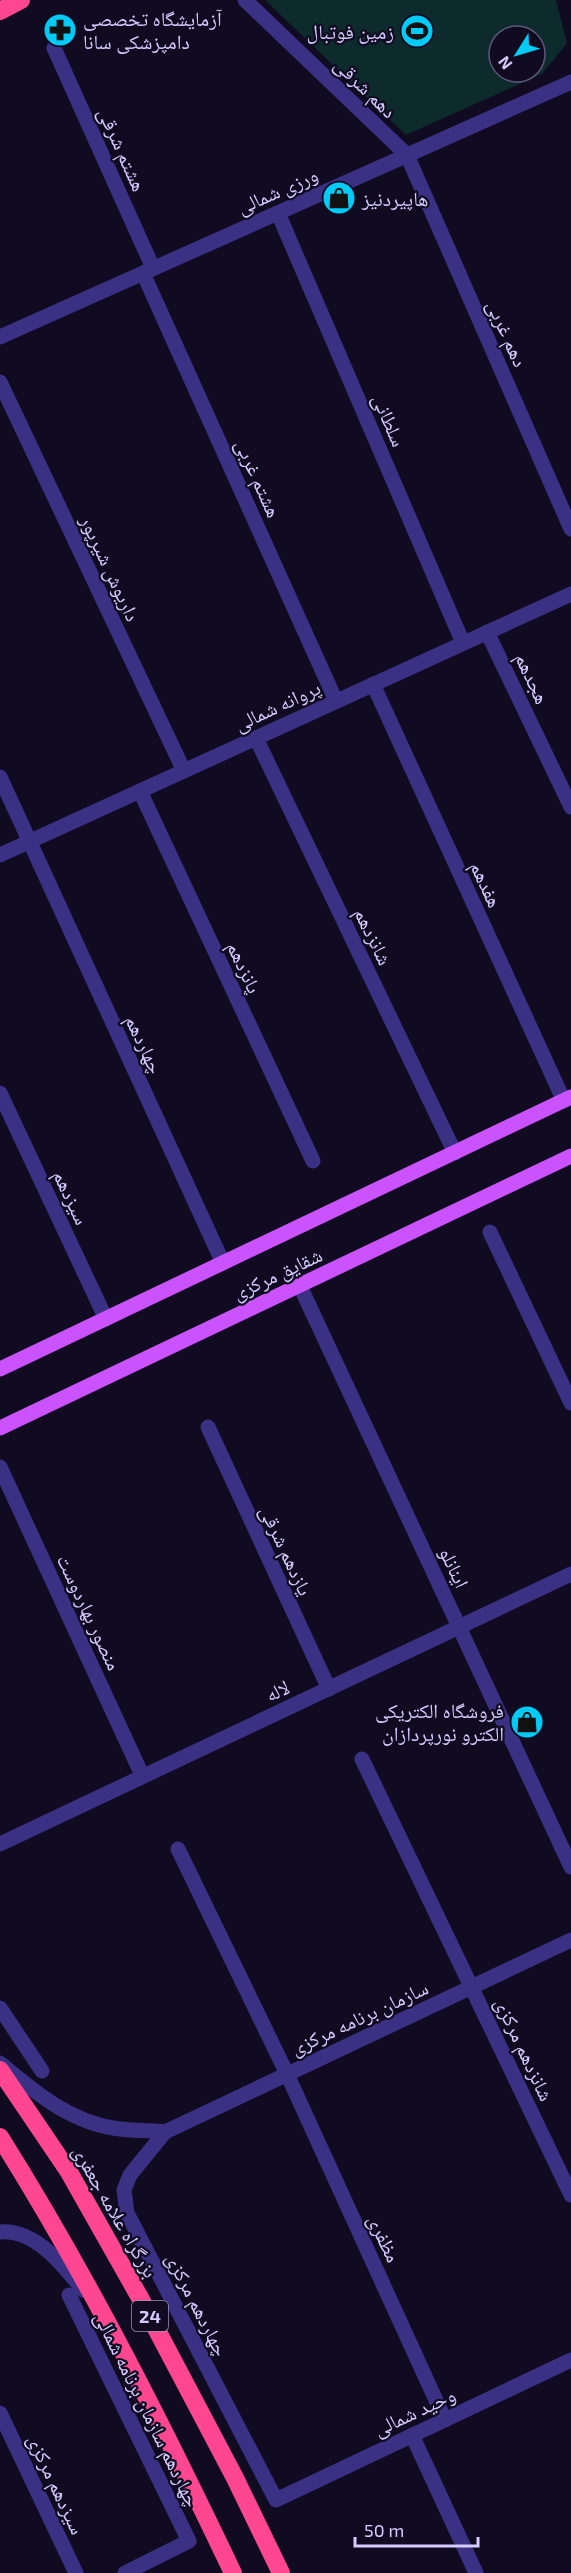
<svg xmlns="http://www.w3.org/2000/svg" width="571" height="2573" font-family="'Exo 2','Noto Naskh Arabic',sans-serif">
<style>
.green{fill:#0d2a2c;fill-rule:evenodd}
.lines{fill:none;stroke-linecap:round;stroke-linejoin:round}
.minor{stroke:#3a3185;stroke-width:15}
.major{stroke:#cb52ff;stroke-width:15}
.highway{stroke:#ff4690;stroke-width:18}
.labels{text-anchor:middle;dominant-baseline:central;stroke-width:4.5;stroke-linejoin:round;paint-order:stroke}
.shield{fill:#100b21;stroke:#9a91bc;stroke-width:1.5}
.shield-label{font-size:18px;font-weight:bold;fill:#d5cbff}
.poi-label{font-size:20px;fill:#d5cbff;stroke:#100b21;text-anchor:start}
.street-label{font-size:20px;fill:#d5cbff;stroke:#100b21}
</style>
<rect width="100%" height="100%" fill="#100b21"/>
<path class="green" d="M 265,0 L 556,0 L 567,43 L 542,74 L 406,135 ZM 499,36 L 535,36 L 535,72 L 499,72 Z"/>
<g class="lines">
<g class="minor">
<path d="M 245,0 L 407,155 L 571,529"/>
<path d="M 54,48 L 153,268"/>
<path d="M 278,213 L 463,643"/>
<path d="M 143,273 L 336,701"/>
<path d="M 0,337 L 571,82"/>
<path d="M 0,382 L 184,771"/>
<path d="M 487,632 L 571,807"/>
<path d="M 373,684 L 564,1101"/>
<path d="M 256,738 L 455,1153"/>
<path d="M 0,777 L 223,1263"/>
<path d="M 140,791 L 313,1161"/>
<path d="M 0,855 L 571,594"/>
<path d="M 0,1093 L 106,1319"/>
<path d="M 490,1232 L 571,1403"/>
<path d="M 300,1286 L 571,1867"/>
<path d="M 208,1427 L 329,1689"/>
<path d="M 0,1467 L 142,1775"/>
<path d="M 362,1759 L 571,2195"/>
<path d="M 0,1844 L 571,1574"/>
<path d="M 178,1849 L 287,2074 L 445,2420"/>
<path d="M 571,1940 L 165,2132 L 130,2175 L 124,2190 L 127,2213 L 276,2500 L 571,2360"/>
<path d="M 0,2008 L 42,2071"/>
<path d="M 0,2063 C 33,2091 69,2121 113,2128 C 130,2131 148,2130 165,2132"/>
<path d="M 0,2232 C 35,2229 63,2265 83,2290"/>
<path d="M 69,2295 L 189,2541 L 125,2573"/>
<path d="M 0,2413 L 76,2573"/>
<path d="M 412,2435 L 476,2573"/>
</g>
<g class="major">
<path d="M 0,1369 L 571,1097"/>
<path d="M 0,1428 L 571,1156"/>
</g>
<g class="highway">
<path d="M 0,11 L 21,0"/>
<path d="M 0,2070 L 69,2172 L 139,2296 L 235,2478 L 281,2573"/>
<path d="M 0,2137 C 88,2277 162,2424 233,2573"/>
</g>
</g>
<defs>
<symbol id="pharmacy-disc" viewBox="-11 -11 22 22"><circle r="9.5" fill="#00caf6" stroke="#100b21"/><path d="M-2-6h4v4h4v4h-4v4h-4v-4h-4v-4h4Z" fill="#111"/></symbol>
<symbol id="stadium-disc" viewBox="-11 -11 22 22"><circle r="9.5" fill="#00caf6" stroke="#100b21"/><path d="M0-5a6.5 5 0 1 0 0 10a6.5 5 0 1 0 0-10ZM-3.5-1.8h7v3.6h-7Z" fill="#111"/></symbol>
<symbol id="shop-disc" viewBox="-11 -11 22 22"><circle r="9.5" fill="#00caf6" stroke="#100b21"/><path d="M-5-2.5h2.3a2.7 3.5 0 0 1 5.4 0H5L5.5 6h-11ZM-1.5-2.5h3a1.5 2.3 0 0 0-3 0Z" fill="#111"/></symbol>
</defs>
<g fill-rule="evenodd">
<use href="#pharmacy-disc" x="41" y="11" width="38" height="38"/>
<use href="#stadium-disc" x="398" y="12" width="38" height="38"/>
<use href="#shop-disc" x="320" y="179" width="38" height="38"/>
<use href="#shop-disc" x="508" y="1703" width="38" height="38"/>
</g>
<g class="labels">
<rect class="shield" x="132" y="2301" width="36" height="30" rx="4.5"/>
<g class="shield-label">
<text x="150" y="2316">24</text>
</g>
<g class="poi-label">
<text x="83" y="18">آزمایشگاه تخصصی<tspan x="83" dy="23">دامپزشکی سانا</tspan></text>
<text x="394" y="31" text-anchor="end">زمین فوتبال</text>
<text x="362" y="198">هاپیردنیز</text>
<text x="504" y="1710" text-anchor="end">فروشگاه الکتریکی<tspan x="504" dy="23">الکترو نورپردازان</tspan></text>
</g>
<g class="street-label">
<text transform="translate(366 87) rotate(44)">دهم شرقی</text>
<text transform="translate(123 149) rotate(66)">هشتم شرقی</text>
<text transform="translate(277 190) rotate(-24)">ورزی شمالی</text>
<text transform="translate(508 333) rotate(66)">دهم غربی</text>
<text transform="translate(390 420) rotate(67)">سلطانی</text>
<text transform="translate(259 478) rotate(66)">هشتم غربی</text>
<text transform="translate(111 568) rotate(65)">داریوش شیرپور</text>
<text transform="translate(533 678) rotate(65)">هجدهم</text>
<text transform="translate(277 705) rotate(-25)">پروانه شمالی</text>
<text transform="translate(487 884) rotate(65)">هفدهم</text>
<text transform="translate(374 936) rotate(64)">شانزدهم</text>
<text transform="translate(245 967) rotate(65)">پانزدهم</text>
<text transform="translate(145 1044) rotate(65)">چهاردهم</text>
<text transform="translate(72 1197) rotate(65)">سیزدهم</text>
<text transform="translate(277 1273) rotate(-25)">شقایق مرکزی</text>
<text transform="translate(287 1550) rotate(65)">یازدهم شرقی</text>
<text transform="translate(455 1567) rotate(65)">اینانلو</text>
<text transform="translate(90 1612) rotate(65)">منصور بهاردوست</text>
<text transform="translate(277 1690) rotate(-25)">لاله</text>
<text transform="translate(359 2017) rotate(-25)">سازمان برنامه مرکزی</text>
<text transform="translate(525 2049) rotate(65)">شانزدهم مرکزی</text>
<text transform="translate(116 2211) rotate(60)">بزرگراه علامه جعفری</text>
<text transform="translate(385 2238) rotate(65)">مظفری</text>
<text transform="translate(198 2304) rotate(63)">چهاردهم مرکزی</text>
<text transform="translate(148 2409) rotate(64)">چهاردهم سازمان برنامه شمالی</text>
<text transform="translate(414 2411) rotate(-25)">وحید شمالی</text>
<text transform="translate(57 2484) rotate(65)">سیزدهم مرکزی</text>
</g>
</g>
<g transform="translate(517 54) rotate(233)"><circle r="28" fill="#100b21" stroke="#5f587a" stroke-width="1.5"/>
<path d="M0-4.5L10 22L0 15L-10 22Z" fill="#00caf6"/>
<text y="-9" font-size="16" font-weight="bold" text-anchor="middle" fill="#d5cbff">N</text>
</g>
<path d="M355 2537v9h123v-9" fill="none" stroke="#d5cbff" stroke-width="3"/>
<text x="364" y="2537" font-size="18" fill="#d5cbff" stroke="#100b21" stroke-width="4.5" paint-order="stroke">50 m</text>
</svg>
